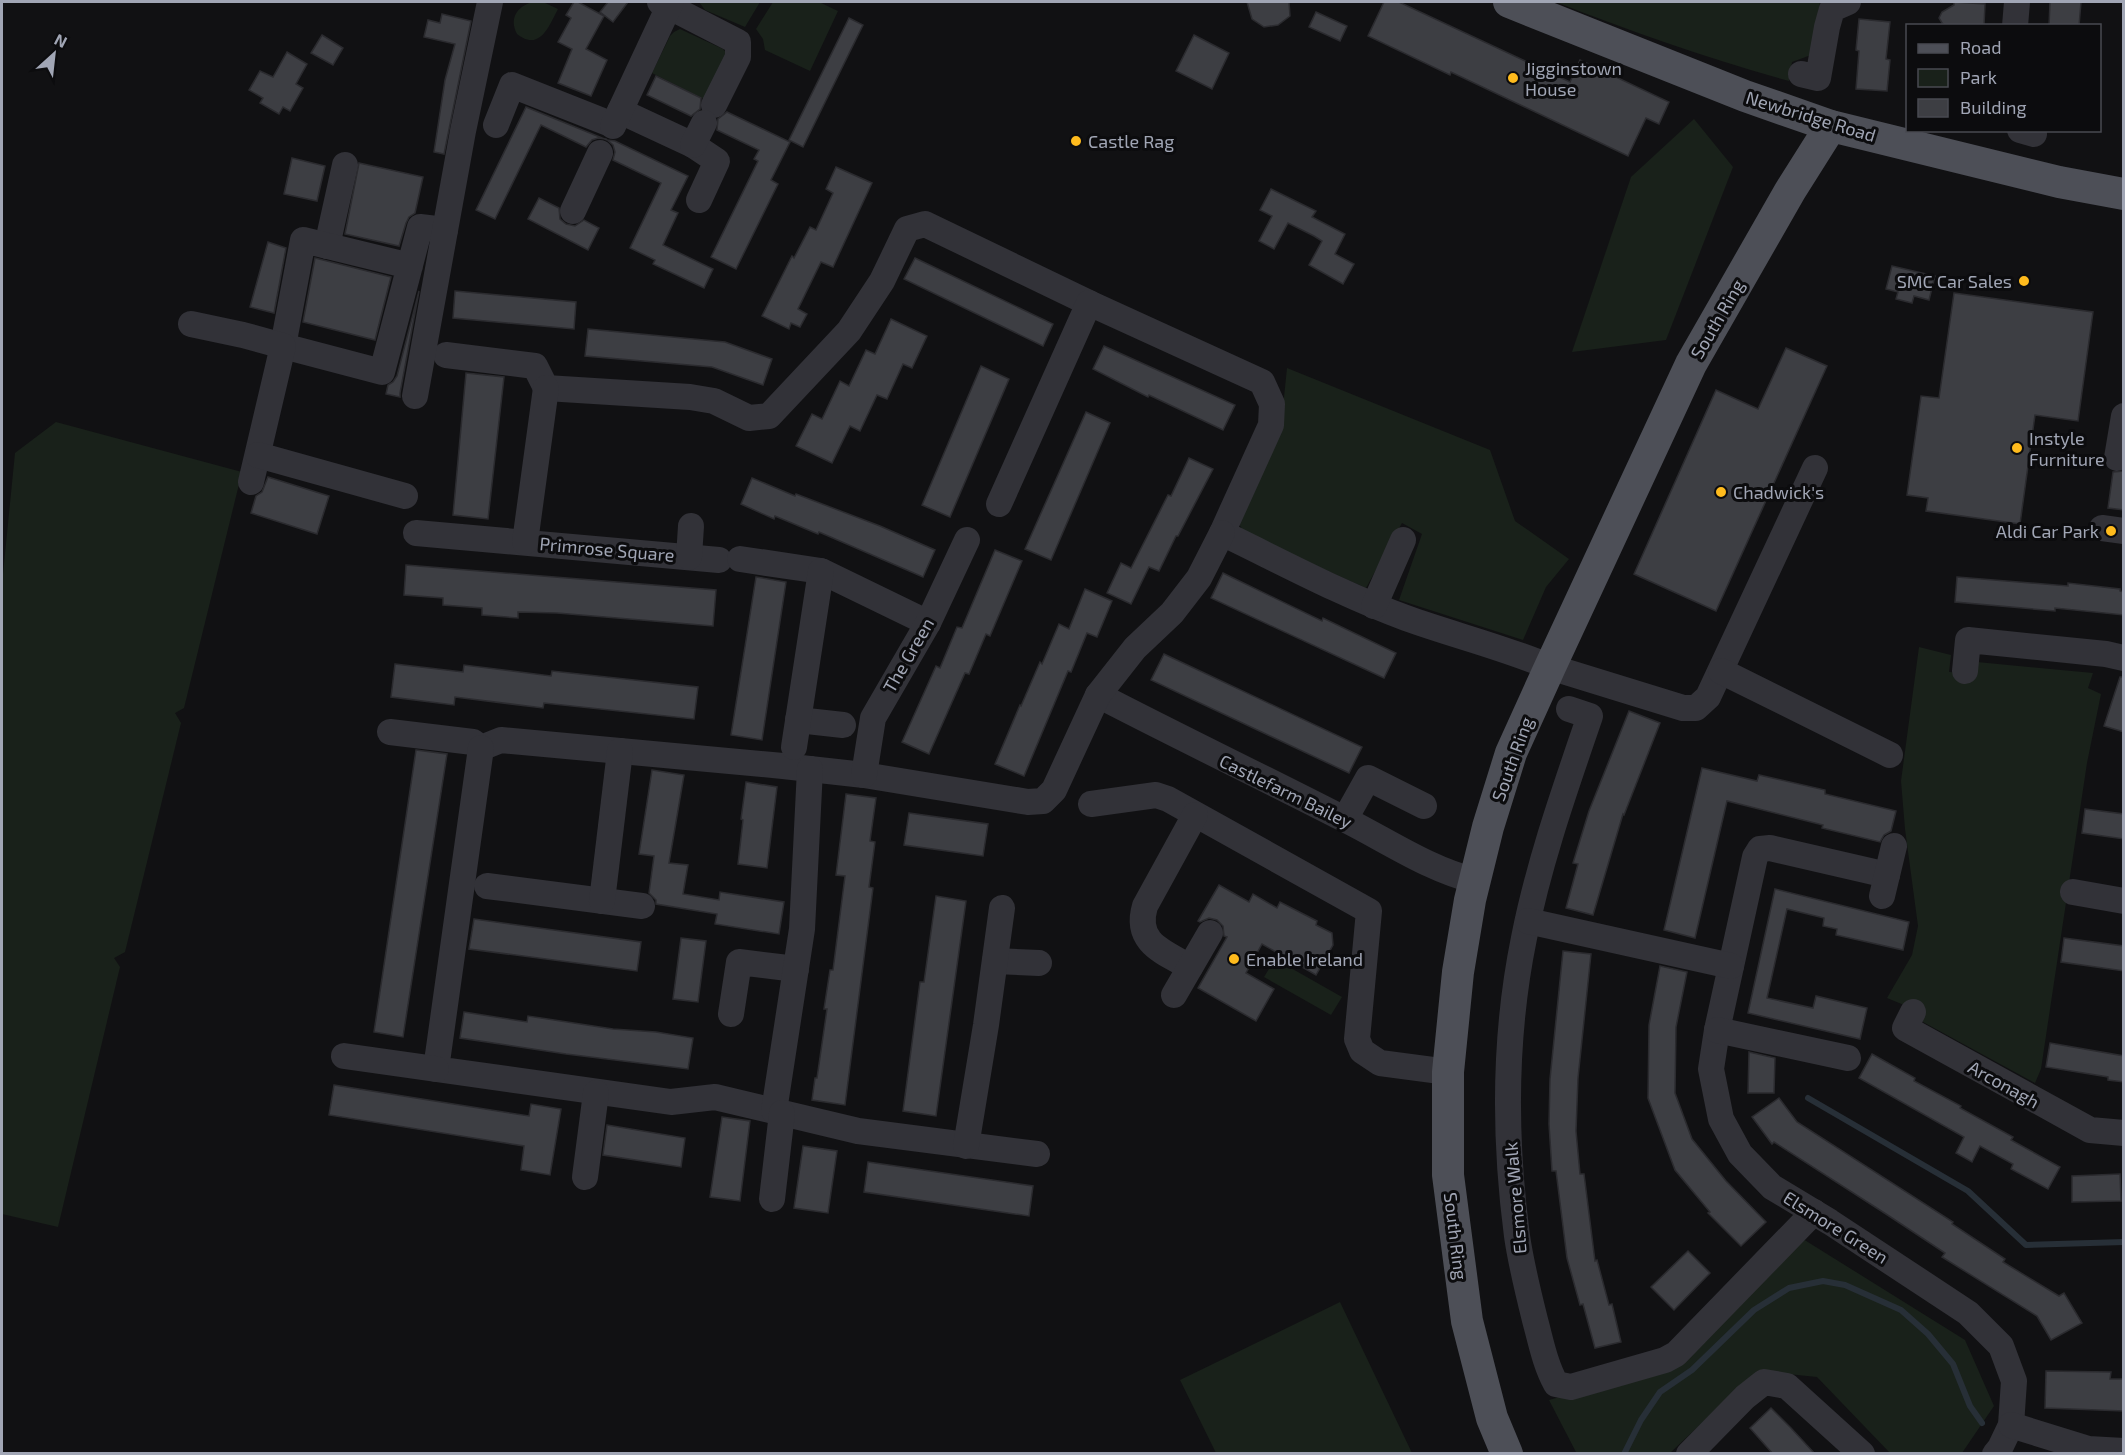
<svg xmlns="http://www.w3.org/2000/svg" width="2125" height="1455" font-family="'Exo 2',sans-serif">
<style>
.green{fill:#19211a}
.lines{fill:none;stroke-linecap:round;stroke-linejoin:round}
.stream{stroke:#272f37;stroke-width:6}
.building{fill:#3d3e43;stroke:#2b2b2f;stroke-width:1.5}
.minor{stroke:#323238;stroke-width:26}
.major{stroke:#4d4f57;stroke-width:32}
.poi-dot{fill:#ffbb1d;stroke:#0c0c0e;stroke-width:2}
.labels{text-anchor:middle;dominant-baseline:central;stroke-width:6;stroke-linejoin:round;paint-order:stroke}
.poi-label{font-size:18px;fill:#a1a6b5;stroke:#0c0c0e;text-anchor:start}
.street-label{font-size:18px;fill:#a1a6b5;stroke:#0c0c0e}
</style>
<rect width="100%" height="100%" fill="#111113"/>
<g class="green">
<path d="M 532,2 L 543,2 L 558,9 C 549,26 540,52 517,34 C 509,18 517,7 532,2 Z"/>
<path d="M 699,2 L 760,2 L 745,27 L 705,10 Z"/>
<path d="M 773,2 L 819,2 L 838,11 L 810,71 L 765,50 L 763,39 L 756,29 Z"/>
<path d="M 1556,2 L 1820,2 L 1811,55 L 1792,62 L 1789,81 C 1710,59 1632,32 1556,2 Z"/>
<path d="M 680,29 L 723,49 L 729,56 L 710,102 L 652,73 L 670,36 L 674,32 Z"/>
<path d="M 1694,119 L 1733,167 L 1666,340 L 1572,352 L 1631,177 Z"/>
<path d="M 1287,368 L 1490,450 L 1515,521 L 1569,559 L 1546,587 L 1523,640 L 1399,600 L 1422,534 L 1402,523 L 1366,588 L 1245,534 L 1236,519 L 1282,417 Z"/>
<path d="M 56,422 L 242,472 L 184,708 L 175,713 L 181,723 L 125,952 L 114,958 L 120,967 L 58,1227 L 2,1214 L 2,584 L 15,453 Z"/>
<path d="M 1919,647 L 1951,655 L 1949,672 L 1972,673 L 1977,662 L 2093,673 L 2088,688 L 2101,694 L 2087,763 L 2041,1069 L 2035,1083 L 1923,1022 L 1921,1012 L 1887,998 L 1912,955 L 1918,926 L 1905,829 L 1901,781 Z"/>
<path d="M 1275,959 L 1342,997 L 1331,1015 L 1264,977 Z"/>
<path d="M 1803,1239 L 1965,1340 L 1994,1406 L 1962,1453 L 1890,1453 L 1817,1377 L 1757,1371 L 1670,1453 L 1577,1454 L 1549,1400 L 1652,1371 Z"/>
<path d="M 1340,1302 L 1412,1453 L 1216,1453 L 1180,1380 Z"/>
</g>
<g class="lines">
<g class="stream">
<path d="M 1808,1098 L 1968,1191 L 2026,1245 L 2124,1242"/>
<path d="M 1624,1454 L 1641,1420 L 1660,1392 L 1692,1370 L 1754,1310 L 1789,1288 L 1823,1281 L 1845,1285 L 1901,1310 L 1928,1334 L 1953,1364 L 1970,1406 L 1982,1423"/>
</g>
</g>
<g class="building">
<path d="M 574,2 L 578,2 L 604,16 L 586,49 L 607,60 L 591,96 L 558,83 L 572,49 L 558,42 L 571,18 L 566,15 Z"/>
<path d="M 608,2 L 628,2 L 613,22 L 600,12 Z"/>
<path d="M 1247,2 L 1289,2 L 1290,16 L 1278,25 L 1264,27 L 1252,19 Z"/>
<path d="M 1384,2 L 1399,2 L 1570,82 L 1580,60 L 1669,102 L 1659,124 L 1646,118 L 1628,156 L 1451,72 L 1450,75 L 1368,36 Z"/>
<path d="M 1954,2 L 1985,4 L 1984,26 L 1946,26 L 1942,23 L 1939,18 L 1942,12 L 1954,5 Z"/>
<path d="M 2050,2 L 2081,2 L 2079,26 L 2049,26 Z"/>
<path d="M 1316,12 L 1347,26 L 1340,41 L 1309,27 Z"/>
<path d="M 442,14 L 471,21 L 444,154 L 434,152 L 445,80 L 455,44 L 424,37 L 428,20 L 440,23 Z"/>
<path d="M 849,18 L 863,25 L 803,147 L 789,140 Z"/>
<path d="M 1859,19 L 1890,22 L 1886,59 L 1890,60 L 1887,91 L 1856,89 L 1859,51 L 1856,50 Z"/>
<path d="M 322,35 L 343,48 L 333,65 L 311,53 Z"/>
<path d="M 1194,35 L 1229,53 L 1212,89 L 1176,71 Z"/>
<path d="M 287,52 L 307,64 L 296,84 L 303,88 L 290,111 L 283,107 L 279,114 L 260,103 L 263,98 L 249,90 L 260,71 L 273,77 Z"/>
<path d="M 656,76 L 701,98 L 700,109 L 691,116 L 647,95 Z"/>
<path d="M 526,107 L 607,140 L 615,141 L 688,176 L 671,210 L 678,213 L 663,245 L 713,269 L 704,288 L 653,264 L 655,260 L 630,248 L 661,183 L 613,160 L 615,152 L 613,145 L 606,139 L 598,138 L 592,140 L 586,147 L 541,125 L 495,219 L 476,210 Z"/>
<path d="M 727,112 L 790,142 L 771,180 L 778,184 L 736,269 L 711,257 L 758,161 L 754,159 L 759,150 L 717,130 L 718,119 Z"/>
<path d="M 292,158 L 325,166 L 317,201 L 284,194 Z"/>
<path d="M 359,163 L 423,177 L 415,213 L 409,217 L 406,223 L 399,246 L 345,234 Z"/>
<path d="M 836,167 L 872,183 L 833,267 L 821,262 L 798,309 L 807,314 L 800,327 L 791,323 L 789,329 L 762,316 L 792,256 L 794,258 L 810,227 L 816,230 L 833,193 L 826,189 Z"/>
<path d="M 1271,189 L 1316,211 L 1312,217 L 1345,234 L 1335,254 L 1354,264 L 1343,284 L 1309,265 L 1322,241 L 1314,236 L 1288,223 L 1274,249 L 1259,241 L 1272,216 L 1260,210 Z"/>
<path d="M 539,198 L 559,208 L 560,219 L 566,224 L 575,226 L 584,220 L 599,228 L 588,250 L 528,219 Z"/>
<path d="M 268,242 L 286,248 L 274,313 L 250,307 Z"/>
<path d="M 315,258 L 391,277 L 375,340 L 303,322 Z"/>
<path d="M 915,258 L 1053,324 L 1043,346 L 904,279 Z"/>
<path d="M 1892,266 L 1935,276 L 1929,300 L 1914,296 L 1912,303 L 1896,299 L 1898,292 L 1886,289 Z"/>
<path d="M 419,291 L 400,393 L 400,397 L 386,394 L 388,385 L 393,382 L 397,376 Z"/>
<path d="M 455,291 L 576,302 L 574,329 L 453,318 Z"/>
<path d="M 1954,293 L 2093,312 L 2078,421 L 2035,415 L 2020,524 L 1926,511 L 1928,498 L 1907,495 L 1921,396 L 1939,398 Z"/>
<path d="M 891,319 L 927,336 L 912,368 L 903,364 L 887,399 L 877,395 L 860,431 L 850,426 L 832,463 L 796,446 L 812,414 L 822,419 L 840,381 L 849,386 L 866,350 L 875,354 Z"/>
<path d="M 588,329 L 725,342 L 772,359 L 763,385 L 712,367 L 585,356 Z"/>
<path d="M 1104,346 L 1235,405 L 1223,430 L 1149,395 L 1148,397 L 1093,369 Z"/>
<path d="M 1786,348 L 1827,366 L 1716,611 L 1634,574 L 1716,390 L 1758,409 Z"/>
<path d="M 981,366 L 1009,379 L 950,517 L 922,505 Z"/>
<path d="M 466,373 L 504,377 L 488,519 L 453,515 Z"/>
<path d="M 1086,412 L 1110,423 L 1051,560 L 1025,549 Z"/>
<path d="M 1189,458 L 1213,469 L 1178,536 L 1176,536 L 1159,571 L 1149,567 L 1131,604 L 1107,593 L 1121,563 L 1131,568 L 1168,495 L 1171,496 Z"/>
<path d="M 2124,471 L 2124,510 L 2108,508 L 2113,472 Z"/>
<path d="M 268,477 L 329,496 L 317,534 L 251,513 L 256,496 L 262,492 Z"/>
<path d="M 752,478 L 795,496 L 796,494 L 880,526 L 935,550 L 923,577 L 819,532 L 818,534 L 775,516 L 774,519 L 741,504 Z"/>
<path d="M 995,550 L 1022,561 L 990,636 L 986,634 L 969,674 L 965,673 L 929,754 L 902,742 L 936,666 L 940,668 L 957,627 L 962,628 Z"/>
<path d="M 406,565 L 716,590 L 713,626 L 557,613 L 518,612 L 518,618 L 482,615 L 482,608 L 443,605 L 443,598 L 404,595 Z"/>
<path d="M 1223,573 L 1322,621 L 1323,618 L 1396,653 L 1384,678 L 1211,598 Z"/>
<path d="M 756,577 L 786,582 L 762,740 L 731,735 Z"/>
<path d="M 1957,577 L 2068,586 L 2068,583 L 2120,589 L 2120,591 L 2124,592 L 2124,615 L 2055,608 L 2055,611 L 1955,602 Z"/>
<path d="M 1085,589 L 1112,601 L 1097,637 L 1087,633 L 1071,672 L 1068,671 L 1024,776 L 995,764 L 1020,705 L 1021,706 L 1040,662 L 1042,664 L 1059,624 L 1069,629 Z"/>
<path d="M 1164,654 L 1362,747 L 1349,773 L 1151,680 Z"/>
<path d="M 395,664 L 463,672 L 464,665 L 551,676 L 552,671 L 698,687 L 694,719 L 544,703 L 543,708 L 455,697 L 454,705 L 391,697 Z"/>
<path d="M 2120,677 L 2124,677 L 2124,732 L 2104,726 Z"/>
<path d="M 1629,711 L 1660,723 L 1624,815 L 1623,814 L 1593,915 L 1566,908 L 1578,864 L 1573,863 L 1589,811 Z"/>
<path d="M 416,750 L 447,754 L 403,1037 L 374,1032 Z"/>
<path d="M 1702,768 L 1757,781 L 1759,775 L 1825,790 L 1825,794 L 1896,811 L 1891,831 L 1884,835 L 1880,842 L 1822,828 L 1823,825 L 1727,801 L 1695,938 L 1664,930 Z"/>
<path d="M 652,770 L 684,775 L 669,863 L 688,865 L 683,894 L 719,900 L 720,892 L 784,902 L 779,934 L 715,924 L 717,914 L 656,904 L 656,900 L 649,893 L 654,856 L 639,854 Z"/>
<path d="M 746,782 L 777,787 L 767,868 L 738,864 L 743,820 L 741,819 Z"/>
<path d="M 846,794 L 876,798 L 870,841 L 875,842 L 869,887 L 873,888 L 845,1105 L 812,1100 L 815,1078 L 817,1078 L 827,1009 L 824,1009 L 830,970 L 833,970 L 845,876 L 836,875 Z"/>
<path d="M 2085,809 L 2124,814 L 2124,839 L 2082,833 Z"/>
<path d="M 909,813 L 988,824 L 983,856 L 904,845 Z"/>
<path d="M 1219,885 L 1249,902 L 1253,894 L 1277,908 L 1280,902 L 1317,921 L 1316,925 L 1332,933 L 1333,945 L 1316,975 L 1262,944 L 1246,973 L 1274,989 L 1256,1021 L 1198,988 L 1227,937 L 1224,936 L 1223,926 L 1217,920 L 1209,918 L 1200,922 L 1198,921 Z"/>
<path d="M 1775,889 L 1909,922 L 1903,950 L 1836,935 L 1837,929 L 1823,926 L 1824,918 L 1787,909 L 1767,998 L 1813,1008 L 1816,996 L 1867,1008 L 1860,1039 L 1748,1013 Z"/>
<path d="M 936,896 L 966,901 L 936,1116 L 903,1111 L 920,982 L 924,982 Z"/>
<path d="M 474,919 L 641,942 L 637,971 L 469,949 Z"/>
<path d="M 681,938 L 706,941 L 698,1002 L 673,999 Z"/>
<path d="M 2064,938 L 2124,946 L 2124,971 L 2061,962 Z"/>
<path d="M 1563,951 L 1591,954 L 1578,1078 L 1576,1131 L 1580,1174 L 1584,1174 L 1595,1261 L 1597,1260 L 1609,1305 L 1612,1304 L 1621,1342 L 1595,1348 L 1583,1304 L 1580,1305 L 1567,1258 L 1556,1171 L 1552,1171 L 1549,1124 L 1550,1079 Z"/>
<path d="M 1660,966 L 1687,972 L 1676,1027 L 1675,1093 L 1692,1139 L 1726,1181 L 1766,1222 L 1741,1246 L 1708,1213 L 1710,1212 L 1675,1170 L 1648,1098 L 1649,1025 Z"/>
<path d="M 464,1012 L 527,1022 L 528,1016 L 613,1029 L 656,1032 L 693,1038 L 688,1069 L 566,1054 L 460,1038 Z"/>
<path d="M 2050,1043 L 2124,1056 L 2124,1082 L 2108,1080 L 2108,1077 L 2046,1067 Z"/>
<path d="M 1749,1052 L 1775,1058 L 1774,1093 L 1748,1093 Z"/>
<path d="M 1872,1054 L 1915,1078 L 1914,1081 L 1961,1106 L 1960,1108 L 2013,1137 L 2011,1140 L 2060,1167 L 2048,1189 L 2011,1169 L 2013,1164 L 1980,1146 L 1972,1162 L 1956,1153 L 1964,1137 L 1859,1078 Z"/>
<path d="M 334,1085 L 529,1116 L 531,1104 L 561,1109 L 550,1175 L 521,1170 L 524,1146 L 329,1115 Z"/>
<path d="M 1779,1098 L 1797,1122 L 1953,1222 L 1952,1224 L 2005,1259 L 2003,1262 L 2059,1296 L 2064,1293 L 2082,1323 L 2051,1340 L 2037,1316 L 1942,1257 L 1945,1253 L 1886,1214 L 1774,1142 L 1772,1144 L 1752,1117 Z"/>
<path d="M 722,1117 L 750,1121 L 740,1201 L 710,1197 Z"/>
<path d="M 607,1125 L 685,1138 L 681,1167 L 603,1155 Z"/>
<path d="M 803,1146 L 837,1151 L 828,1213 L 794,1208 Z"/>
<path d="M 868,1162 L 1033,1186 L 1029,1216 L 864,1192 Z"/>
<path d="M 2120,1174 L 2121,1201 L 2072,1202 L 2072,1176 Z"/>
<path d="M 1688,1251 L 1710,1273 L 1674,1310 L 1651,1287 Z"/>
<path d="M 2046,1371 L 2111,1372 L 2110,1379 L 2124,1379 L 2124,1411 L 2045,1408 Z"/>
<path d="M 1771,1408 L 1791,1428 L 1815,1454 L 1773,1454 L 1750,1428 Z"/>
</g>
<g class="lines">
<g class="minor">
<path d="M 660,2 L 738,42 L 738,57 L 714,105"/>
<path d="M 2015,26 L 2017,2"/>
<path d="M 1801,74 L 1818,78 L 1827,27 L 1832,9 L 1848,2"/>
<path d="M 620,111 L 693,145 L 717,161 L 699,200"/>
<path d="M 496,125 L 512,85 L 613,125"/>
<path d="M 613,126 L 671,2"/>
<path d="M 2020,130 L 2034,134"/>
<path d="M 693,145 L 704,123"/>
<path d="M 573,211 L 600,153"/>
<path d="M 327,246 L 345,165"/>
<path d="M 410,266 L 303,240 L 283,346 L 382,372 L 420,227 L 445,230"/>
<path d="M 191,324 L 243,335 L 283,346 L 251,482"/>
<path d="M 446,355 L 535,366 L 546,388 L 690,397 L 714,401 L 749,418 L 769,416 L 849,331 L 882,281 L 907,229 L 925,224 L 1089,303"/>
<path d="M 415,396 L 463,131 L 490,2"/>
<path d="M 258,455 L 405,496"/>
<path d="M 2117,458 L 2124,416"/>
<path d="M 999,504 L 1089,303 L 1262,382 L 1272,404 L 1271,425 L 1222,533 C 1282,562 1343,595 1406,618 C 1453,635 1503,647 1550,667 L 1683,708 L 1696,708 L 1708,697 L 1815,468"/>
<path d="M 2102,528 L 2124,531"/>
<path d="M 416,533 L 719,560"/>
<path d="M 525,542 L 546,388"/>
<path d="M 689,557 L 691,526"/>
<path d="M 740,559 L 821,571 L 928,623"/>
<path d="M 1374,606 L 1403,540"/>
<path d="M 1721,671 L 1890,755"/>
<path d="M 1965,671 L 1968,640 L 2106,654 L 2124,658"/>
<path d="M 1098,695 C 1179,737 1262,777 1344,819 C 1388,841 1428,869 1476,881"/>
<path d="M 1569,709 L 1590,716 C 1565,789 1539,862 1524,938 C 1504,1036 1504,1137 1517,1236 C 1521,1264 1528,1292 1535,1320 C 1541,1342 1545,1364 1556,1384 L 1571,1387 L 1665,1360 L 1676,1354 L 1814,1212"/>
<path d="M 798,720 L 843,725"/>
<path d="M 390,732 L 473,742 L 481,748 L 501,740 L 783,766 L 864,775 L 1028,802 L 1043,801 L 1054,790 L 1098,695 L 1135,648 L 1172,613 L 1199,578 L 1222,533"/>
<path d="M 794,747 L 821,571"/>
<path d="M 481,748 L 436,1069 L 671,1102 L 715,1097 L 858,1131 L 1037,1154"/>
<path d="M 864,775 L 873,718 L 928,623 L 967,540"/>
<path d="M 1091,804 L 1156,795 L 1168,799 L 1369,911 L 1357,1039 L 1362,1051 L 1380,1063 L 1448,1072"/>
<path d="M 1345,819 L 1368,778 L 1424,806"/>
<path d="M 1887,875 L 1770,848 L 1760,849 L 1755,857 L 1717,1030 L 1711,1069 L 1721,1119 L 1740,1154 L 1772,1187 L 1830,1222 L 1968,1313 L 2001,1346 L 2014,1381 L 2011,1425 L 2000,1448 L 1995,1454"/>
<path d="M 487,886 L 642,906"/>
<path d="M 2073,892 L 2124,901"/>
<path d="M 1882,896 L 1894,846"/>
<path d="M 602,901 L 620,751"/>
<path d="M 1528,921 L 1731,966"/>
<path d="M 995,961 L 1039,963"/>
<path d="M 1190,967 C 1164,952 1134,943 1145,906 L 1195,815"/>
<path d="M 1174,995 L 1210,933"/>
<path d="M 1913,1012 L 1905,1028 L 2090,1130 L 2124,1133"/>
<path d="M 731,1014 L 739,962 L 796,969"/>
<path d="M 1717,1030 L 1848,1058"/>
<path d="M 344,1056 L 436,1069"/>
<path d="M 774,1111 L 802,929 L 810,769"/>
<path d="M 966,1146 L 986,1025 L 1002,908"/>
<path d="M 585,1177 L 596,1093"/>
<path d="M 772,1199 L 782,1113"/>
<path d="M 2011,1425 L 2088,1449 L 2124,1451"/>
<path d="M 1689,1454 L 1745,1397 L 1764,1382 L 1787,1386 L 1862,1454"/>
</g>
<g class="major">
<path d="M 1509,2 L 1745,96 L 1831,126 L 2059,182 L 2124,194"/>
<path d="M 1507,1454 L 1492,1418 L 1467,1321 L 1448,1175 L 1448,1072 L 1458,972 L 1470,900 L 1488,827 L 1511,753 L 1550,667 L 1691,364 L 1790,191 L 1831,126"/>
</g>
</g>
<g class="poi-dot">
<circle cx="1513" cy="78" r="6"/>
<circle cx="1076" cy="141" r="6"/>
<circle cx="2024" cy="281" r="6"/>
<circle cx="2017" cy="448" r="6"/>
<circle cx="1721" cy="492" r="6"/>
<circle cx="2111" cy="531" r="6"/>
<circle cx="1234" cy="959" r="6"/>
</g>
<g class="labels">
<g class="poi-label">
<text x="1525" y="68">Jigginstown<tspan x="1525" dy="21">House</tspan></text>
<text x="1088" y="141">Castle Rag</text>
<text x="2012" y="281" text-anchor="end">SMC Car Sales</text>
<text x="2029" y="438">Instyle<tspan x="2029" dy="21">Furniture</tspan></text>
<text x="1733" y="492">Chadwick's</text>
<text x="2099" y="531" text-anchor="end">Aldi Car Park</text>
<text x="1246" y="959">Enable Ireland</text>
</g>
<g class="street-label">
<text transform="translate(1811 116) rotate(17)">Newbridge Road</text>
<text transform="translate(1717 319) rotate(-60)">South Ring</text>
<text transform="translate(607 549) rotate(5)">Primrose Square</text>
<text transform="translate(908 655) rotate(-60)">The Green</text>
<text transform="translate(1512 759) rotate(-70)">South Ring</text>
<text transform="translate(1286 791) rotate(26)">Castlefarm Bailey</text>
<text transform="translate(2004 1084) rotate(29)">Arconagh</text>
<text transform="translate(1515 1198) rotate(-95)">Elsmore Walk</text>
<text transform="translate(1836 1227) rotate(32)">Elsmore Green</text>
<text transform="translate(1456 1236) rotate(83)">South Ring</text>
</g>
</g>
<rect width="2125" height="1455" fill="none" stroke="#a1a6b5" stroke-width="6"/>
<rect x="1906" y="24" width="195" height="108" fill="#0c0c0e" stroke="#484a51" stroke-width="1.5"/>
<rect x="1918" y="44" width="30" height="9" fill="#4d4f57" stroke="#484a51" stroke-width="1.5"/>
<text x="1960" y="54" font-size="18" fill="#a1a6b5">Road</text>
<rect x="1918" y="69" width="30" height="18" fill="#19211a" stroke="#484a51" stroke-width="1.5"/>
<text x="1960" y="84" font-size="18" fill="#a1a6b5">Park</text>
<rect x="1918" y="99" width="30" height="18" fill="#3d3e43" stroke="#484a51" stroke-width="1.5"/>
<text x="1960" y="114" font-size="18" fill="#a1a6b5">Building</text>
<g transform="translate(54 54) rotate(27)" stroke="#0c0c0e" stroke-width="4.5" paint-order="stroke">
<path d="M0-4.5L10 22L0 15L-10 22Z" fill="#a1a6b5"/>
<text y="-9" font-size="16" font-weight="bold" text-anchor="middle" fill="#a1a6b5">N</text>
</g>
</svg>
